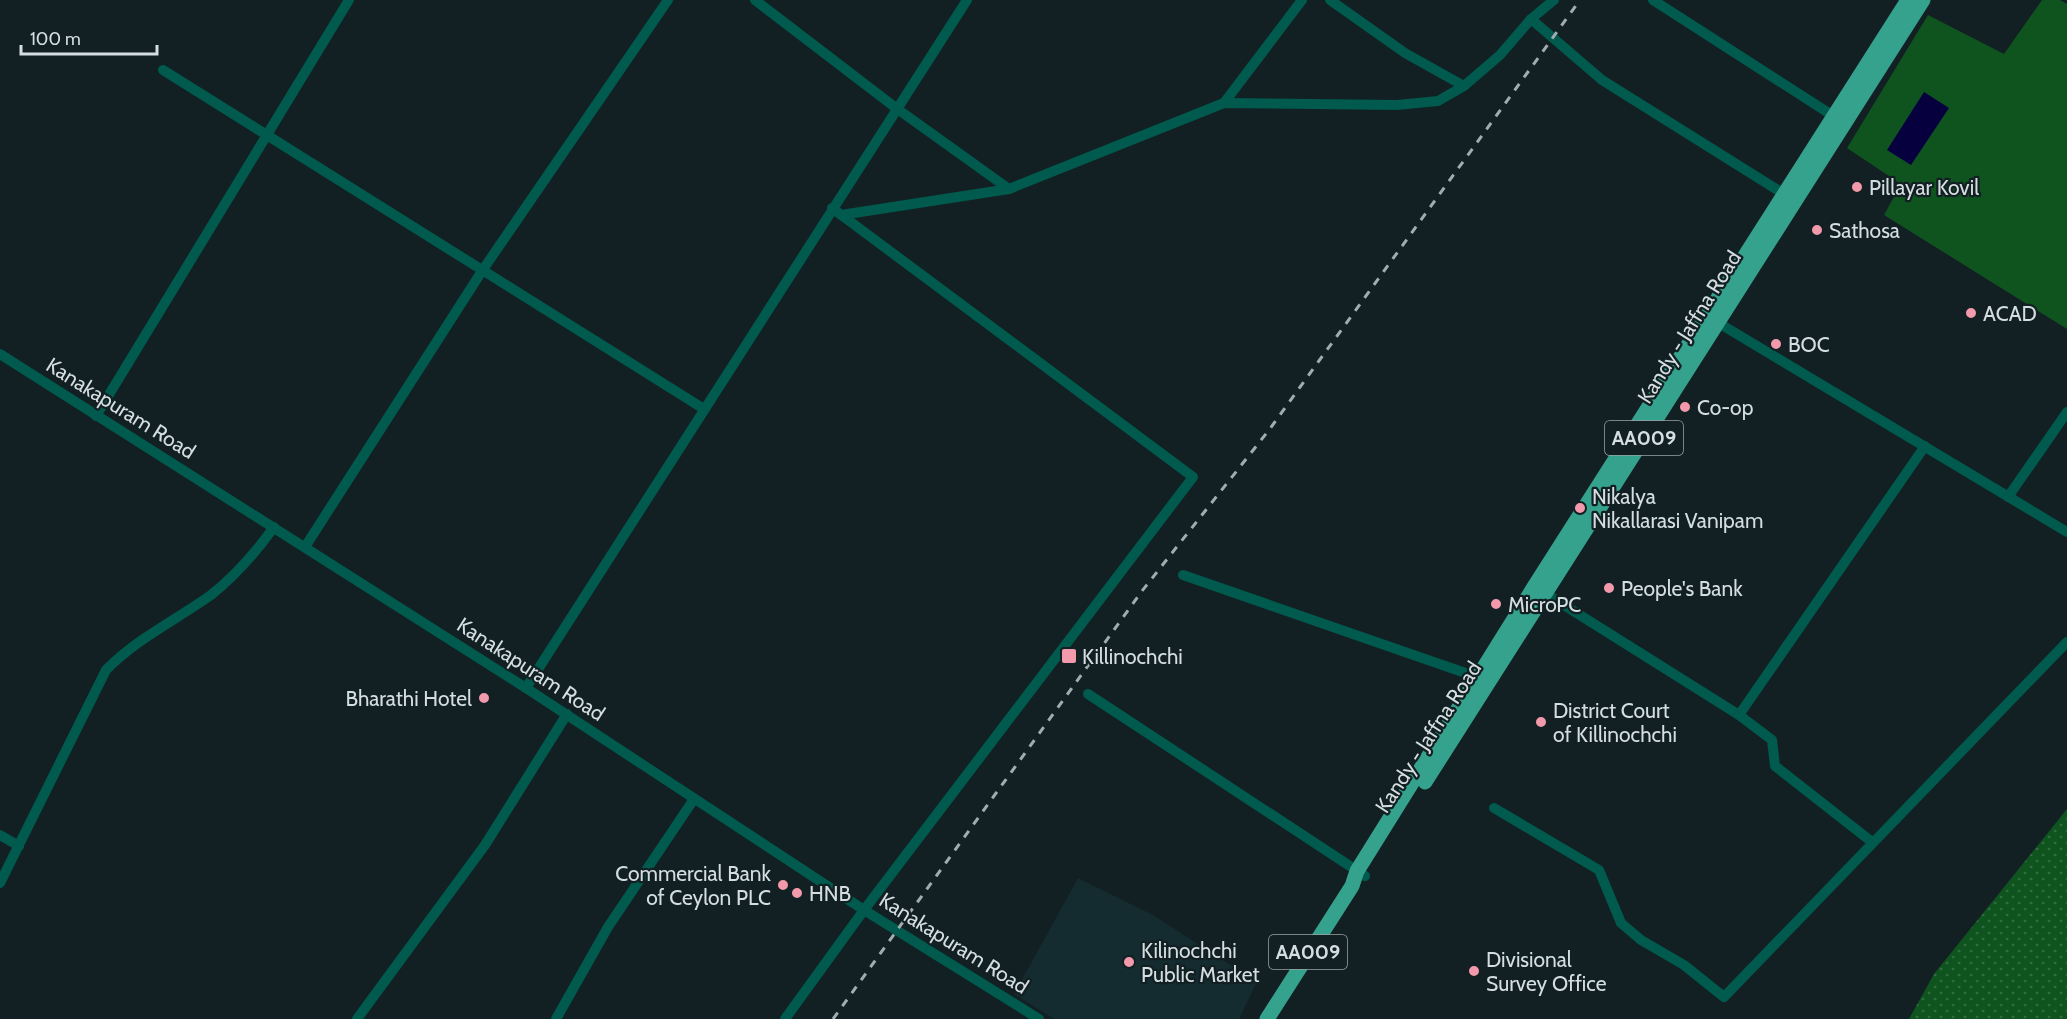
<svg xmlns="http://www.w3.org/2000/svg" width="2067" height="1019" font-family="Cabin,sans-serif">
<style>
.built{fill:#142b2f}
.green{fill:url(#green-dots)}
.pitch{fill:#0f541f}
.water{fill:#07003e}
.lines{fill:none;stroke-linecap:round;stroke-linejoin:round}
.minor{stroke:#005a4d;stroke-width:10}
.highway{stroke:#35a28e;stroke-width:15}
.rail{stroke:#a2acaf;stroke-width:3;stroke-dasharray:8 8;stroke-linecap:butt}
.poi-dot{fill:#f29aac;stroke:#122023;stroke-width:2}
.labels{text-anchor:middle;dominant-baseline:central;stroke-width:4.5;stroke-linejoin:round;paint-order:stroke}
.shield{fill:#122023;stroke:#9aa4a7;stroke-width:1.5}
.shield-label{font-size:20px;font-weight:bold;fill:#d4dddf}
.poi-label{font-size:21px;fill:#d4dddf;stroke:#122023;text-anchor:start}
.street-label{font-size:21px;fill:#d4dddf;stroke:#122023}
</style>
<defs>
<pattern id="green-dots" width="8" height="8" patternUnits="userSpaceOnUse" patternTransform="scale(1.5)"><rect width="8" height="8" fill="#0f541f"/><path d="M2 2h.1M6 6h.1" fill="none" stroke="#316c3f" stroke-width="1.8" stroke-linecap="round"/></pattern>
</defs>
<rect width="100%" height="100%" fill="#122023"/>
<path class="built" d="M 1078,878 L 1153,915 L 1257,982 L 1239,1019 L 1054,1019 L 1014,994 Z"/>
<path class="green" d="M 2067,809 L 2067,1019 L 1909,1019 L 1934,974 Z"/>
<path class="pitch" d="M 2042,0 L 2060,0 L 2067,4 L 2067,329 L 1884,215 L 1901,184 L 1847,148 L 1928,15 L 2004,54 Z"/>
<path class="water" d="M 1924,92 L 1949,108 L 1911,165 L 1887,150 Z"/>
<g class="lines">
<g class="minor">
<path d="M 755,0 L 896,108 L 1009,189"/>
<path d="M 1330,0 L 1405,53 L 1464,86 L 1500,55 L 1531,19"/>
<path d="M 1554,0 L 1531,19 L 1602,80 L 1784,194"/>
<path d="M 1653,0 L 1838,119"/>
<path d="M 163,70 L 704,409"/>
<path d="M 1224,103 L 1302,0"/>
<path d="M 841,215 L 1009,189 L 1224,103 L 1397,105 L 1438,101 L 1464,86"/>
<path d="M 1712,319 L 2067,532"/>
<path d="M 0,354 L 526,688 L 864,910 L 1039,1019"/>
<path d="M 96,416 L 349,0"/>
<path d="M 2008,497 L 2067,412"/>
<path d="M 305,547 L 482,271 L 668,0"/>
<path d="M 1183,575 L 1477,677"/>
<path d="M 1540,590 L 1739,715 L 1772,740 L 1775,766 L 1872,842"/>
<path d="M 526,688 L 967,0"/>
<path d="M 1088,694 L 1365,876"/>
<path d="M 1739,715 L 1925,446"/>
<path d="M 1494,808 L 1599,870 L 1621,923 L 1641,940 L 1684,965 L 1724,997 L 2067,642"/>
<path d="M 0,835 L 19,846"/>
<path d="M 0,883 L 106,670 C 136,639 176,620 211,595 C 235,576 256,552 274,527"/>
<path d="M 357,1019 L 485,845 L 567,714"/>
<path d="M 556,1019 L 608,927 L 694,799"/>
<path d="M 785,1019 L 864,910 L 1193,477 L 832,208"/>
</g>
<g class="highway">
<path d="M 1425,782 L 1923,0"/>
<path d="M 1267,1019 L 1352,886 L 1357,871 L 1534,587 L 1908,0"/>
</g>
<path class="rail" d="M 833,1019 L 1142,591 L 1269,430 L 1580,0"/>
</g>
<g class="poi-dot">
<circle cx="1857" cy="187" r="6"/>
<circle cx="1817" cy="230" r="6"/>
<circle cx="1971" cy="313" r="6"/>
<circle cx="1776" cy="344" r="6"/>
<circle cx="1685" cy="407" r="6"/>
<circle cx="1580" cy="508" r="6"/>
<circle cx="1609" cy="588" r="6"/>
<circle cx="1496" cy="604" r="6"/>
<rect x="1061" y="648" width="16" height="16" rx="3"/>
<circle cx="484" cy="698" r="6"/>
<circle cx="1541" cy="722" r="6"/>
<circle cx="783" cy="885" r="6"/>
<circle cx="797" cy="893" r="6"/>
<circle cx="1129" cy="962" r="6"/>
<circle cx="1474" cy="971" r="6"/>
</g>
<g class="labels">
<g class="shield">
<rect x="1605" y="421" width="78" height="34" rx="4.5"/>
<rect x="1269" y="935" width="78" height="34" rx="4.5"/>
</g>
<g class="shield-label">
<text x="1644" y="438">AA009</text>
<text x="1308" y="952">AA009</text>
</g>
<g class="poi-label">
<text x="1869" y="187">Pillayar Kovil</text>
<text x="1829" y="230">Sathosa</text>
<text x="1983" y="313">ACAD</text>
<text x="1788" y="344">BOC</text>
<text x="1697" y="407">Co-op</text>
<text x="1592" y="496">Nikalya<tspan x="1592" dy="24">Nikallarasi Vanipam</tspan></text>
<text x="1621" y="588">People's Bank</text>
<text x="1508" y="604">MicroPC</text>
<text x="1082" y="656">Killinochchi</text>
<text x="472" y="698" text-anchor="end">Bharathi Hotel</text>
<text x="1553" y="710">District Court<tspan x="1553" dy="24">of Killinochchi</tspan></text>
<text x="771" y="873" text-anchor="end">Commercial Bank<tspan x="771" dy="24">of Ceylon PLC</tspan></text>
<text x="809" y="893">HNB</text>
<text x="1141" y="950">Kilinochchi<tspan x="1141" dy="24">Public Market</tspan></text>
<text x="1486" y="959">Divisional<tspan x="1486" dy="24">Survey Office</tspan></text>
</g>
<g class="street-label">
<text transform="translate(1689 327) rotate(-58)">Kandy - Jaffna Road</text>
<text transform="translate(121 408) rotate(32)">Kanakapuram Road</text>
<text transform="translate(531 669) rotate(33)">Kanakapuram Road</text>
<text transform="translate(1428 737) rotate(-57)">Kandy - Jaffna Road</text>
<text transform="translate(954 943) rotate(32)">Kanakapuram Road</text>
</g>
</g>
<path d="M21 45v9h136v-9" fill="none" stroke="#d4dddf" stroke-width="3"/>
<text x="30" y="45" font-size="18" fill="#d4dddf" stroke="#122023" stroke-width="4.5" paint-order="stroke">100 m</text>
</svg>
